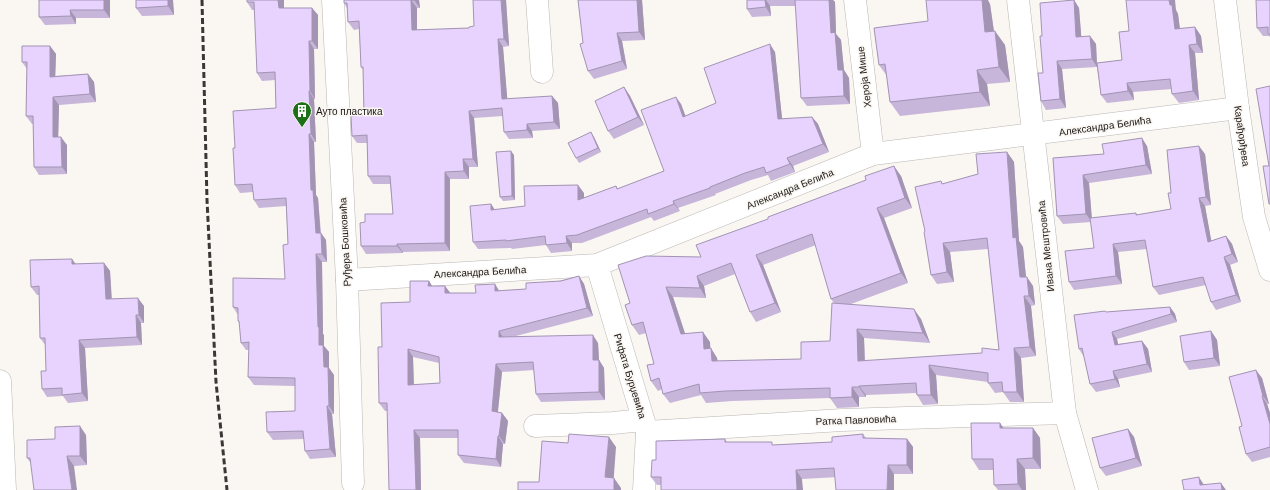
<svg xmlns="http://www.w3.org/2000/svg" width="1270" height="490" font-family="Arial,sans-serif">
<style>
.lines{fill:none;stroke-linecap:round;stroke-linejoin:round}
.minor-casing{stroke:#bab6b3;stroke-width:23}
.minor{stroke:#fff;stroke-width:22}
.rail{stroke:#3a3736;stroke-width:3;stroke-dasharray:6 3;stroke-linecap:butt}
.wall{fill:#c7b5da;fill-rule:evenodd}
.shaded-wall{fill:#a294b2}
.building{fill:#e7d3fe;stroke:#a294b2;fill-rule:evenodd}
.labels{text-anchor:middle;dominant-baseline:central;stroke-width:3;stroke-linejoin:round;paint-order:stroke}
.street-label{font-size:10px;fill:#191716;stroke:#faf6f2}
.poi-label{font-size:10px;fill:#191716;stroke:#faf6f2;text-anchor:start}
</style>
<rect width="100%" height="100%" fill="#faf6f2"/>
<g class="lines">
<defs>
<g id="minor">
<path d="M 333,0 L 347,280 L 353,483"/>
<path d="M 537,0 L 542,72"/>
<path d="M 855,0 L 873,154"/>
<path d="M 1018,0 L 1065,413 L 1087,490"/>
<path d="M 1225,0 L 1238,108 L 1254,217 L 1270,270"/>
<path d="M 597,265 L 647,432 L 644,490"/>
<path d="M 347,280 L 597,265 L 873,154 L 1238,108"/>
<path d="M 0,381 L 5,490"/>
<path d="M 535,426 L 613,423 L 643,420"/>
<path d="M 647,432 L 842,420 L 1065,413"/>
</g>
</defs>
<use href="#minor" class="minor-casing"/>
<use href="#minor" class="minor"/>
<path class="rail" d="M 202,0 L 207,200 L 216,382 L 227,490"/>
</g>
<g class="wall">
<path d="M 110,0 L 110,18 L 76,18 L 76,24 L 45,25 L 39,17 Z"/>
<path d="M 136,0 L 173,0 L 174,15 L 142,16 L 136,8 Z"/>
<path d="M 247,0 L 284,0 L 284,8 L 312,8 L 318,15 L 318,49 L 314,49 L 315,99 L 314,99 L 316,142 L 314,142 L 316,195 L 318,198 L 321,233 L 326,240 L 327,262 L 322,262 L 323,334 L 324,335 L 324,346 L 329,352 L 329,368 L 334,375 L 334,414 L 332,414 L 336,457 L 310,459 L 305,451 L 304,439 L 273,440 L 267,432 L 295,411 L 295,386 L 254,385 L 248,377 L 249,350 L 246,350 L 241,343 L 240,323 L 238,321 L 238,315 L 233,307 L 285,279 L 288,244 L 286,206 L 259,208 L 254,200 L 253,192 L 240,193 L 235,185 L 235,148 L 276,108 L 275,80 L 262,81 L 257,73 L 255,10 L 252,10 L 247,2 Z"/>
<path d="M 344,0 L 419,0 L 420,8 L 417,8 L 417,30 L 469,28 L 474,26 L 506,0 L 509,46 L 503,47 L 507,99 L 552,96 L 558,103 L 560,129 L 532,131 L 533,138 L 509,139 L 504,132 L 503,116 L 474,118 L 478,167 L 469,167 L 469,179 L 450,179 L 450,251 L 403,252 L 403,253 L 366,254 L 361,246 L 365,222 L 393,214 L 390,184 L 373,184 L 368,176 L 367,143 L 357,143 L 352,136 L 364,115 L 363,70 L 361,67 L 359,29 L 354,30 L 348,22 L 347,8 L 344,3 Z"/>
<path d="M 578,0 L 642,0 L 645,40 L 622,41 L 627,69 L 594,79 L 588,71 Z"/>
<path d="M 747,0 L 833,0 L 835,2 L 836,34 L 841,40 L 844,70 L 849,78 L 850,104 L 807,106 L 801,98 L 796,6 L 770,6 L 771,16 L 752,17 L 747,9 Z"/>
<path d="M 1074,0 L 1079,8 L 1081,36 L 1090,36 L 1096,44 L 1097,63 L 1122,60 L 1129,31 L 1176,10 L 1178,14 L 1180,29 L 1195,27 L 1201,36 L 1203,53 L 1195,53 L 1199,100 L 1179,103 L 1172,94 L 1172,89 L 1133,92 L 1134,100 L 1107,103 L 1101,95 L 1097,67 L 1062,69 L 1066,108 L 1046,110 L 1041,101 L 1043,73 L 1042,36 Z"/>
<path d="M 1270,0 L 1270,37 L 1269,36 L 1263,36 L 1257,28 Z"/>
<path d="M 990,4 L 994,31 L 1005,45 L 1010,82 L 987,84 L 990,106 L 900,116 L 890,102 L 887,76 L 879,65 L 928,21 Z"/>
<path d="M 50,46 L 56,54 L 55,76 L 88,74 L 94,82 L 96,102 L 59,105 L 58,137 L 67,145 L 67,174 L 39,175 L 34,167 L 33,124 L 32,124 L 26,116 L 27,69 L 22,62 Z"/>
<path d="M 775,52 L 782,119 L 812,117 L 818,124 L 829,152 L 793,166 L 795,172 L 771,181 L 768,175 L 751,180 L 715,194 L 716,195 L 678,208 L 680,211 L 654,221 L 651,217 L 582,243 L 572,243 L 572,251 L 551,253 L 546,245 L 512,249 L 511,248 L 478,249 L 473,242 L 491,204 L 495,210 L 525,206 L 584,193 L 584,198 L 616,186 L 618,189 L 664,171 L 681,104 L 685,116 L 716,103 Z"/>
<path d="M 624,87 L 630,96 L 644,125 L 614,139 L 608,131 Z"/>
<path d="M 594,137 L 601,152 L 579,163 L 576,158 Z"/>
<path d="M 1147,146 L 1152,174 L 1089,183 L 1092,218 L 1136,213 L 1137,215 L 1171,209 L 1171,193 L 1205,154 L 1211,205 L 1205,206 L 1211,241 L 1226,236 L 1232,244 L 1238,262 L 1230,265 L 1241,302 L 1216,310 L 1211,302 L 1206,285 L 1159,295 L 1153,287 L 1147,249 L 1118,252 L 1122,284 L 1074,290 L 1069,282 L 1094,248 L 1091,222 L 1063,224 L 1057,216 L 1053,158 L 1104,154 Z"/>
<path d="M 1007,152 L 1014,162 L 1019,241 L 1023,247 L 1026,277 L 1033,286 L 1035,305 L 1031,306 L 1036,356 L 1021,358 L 1024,402 L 1010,402 L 1003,392 L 995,393 L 988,383 L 988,382 L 936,375 L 938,404 L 923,405 L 917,395 L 916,393 L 866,395 L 866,397 L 859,397 L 859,407 L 837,408 L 830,398 L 732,401 L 706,403 L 701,395 L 670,403 L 663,394 L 662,389 L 658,391 L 651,381 L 654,364 L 646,333 L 639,335 L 632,325 L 630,303 L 701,257 L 901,176 L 912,208 L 884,218 L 908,283 L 851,304 L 921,319 L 930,343 L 864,338 L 865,361 L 982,353 L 999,350 L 988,249 L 950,252 L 954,282 L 937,284 L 931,275 L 925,231 L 941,181 L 943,184 L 978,174 ZM 816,245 L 831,299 L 834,303 L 830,341 L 801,359 L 718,361 L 717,358 L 710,348 L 710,342 L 685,333 L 673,297 L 706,298 L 704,286 L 735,274 L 750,312 L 756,322 L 781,312 L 763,265 Z"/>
<path d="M 514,155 L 515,200 L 503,201 L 500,197 Z"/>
<path d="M 104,263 L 110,271 L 112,299 L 144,306 L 144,323 L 141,323 L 142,345 L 85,348 L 88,401 L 68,403 L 63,396 L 47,397 L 42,389 L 46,371 L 46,346 L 40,338 L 39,295 L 37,295 L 31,287 L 76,264 Z"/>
<path d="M 579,276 L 584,284 L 593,316 L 512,337 L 598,343 L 599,360 L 604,368 L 605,400 L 541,402 L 536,394 L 534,370 L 502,372 L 498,412 L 502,413 L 508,421 L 505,444 L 503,444 L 501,467 L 464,463 L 458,455 L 458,438 L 420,438 L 421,490 L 389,490 L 388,411 L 385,411 L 379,403 L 382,347 L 410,302 L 429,281 L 432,286 L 445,286 L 450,293 L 476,293 L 499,291 L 526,289 ZM 413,357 L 439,363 L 440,383 L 414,385 Z"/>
<path d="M 1170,307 L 1175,314 L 1177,322 L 1117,339 L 1118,344 L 1142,341 L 1148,349 L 1152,372 L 1118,379 L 1120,387 L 1096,392 L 1090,384 L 1084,357 L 1079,349 L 1107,312 Z"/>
<path d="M 1211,331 L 1217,340 L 1220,366 L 1189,370 L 1184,362 Z"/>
<path d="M 1262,378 L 1269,404 L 1267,404 L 1270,413 L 1270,457 L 1252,462 L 1246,454 Z"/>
<path d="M 1000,423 L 1003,428 L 1033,428 L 1040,438 L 1041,469 L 1025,469 L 1026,490 L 998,490 L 994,485 L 994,470 L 979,470 L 972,459 Z"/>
<path d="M 1128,429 L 1134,437 L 1142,466 L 1106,476 L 1100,468 Z"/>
<path d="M 863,434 L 866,438 L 907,439 L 913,447 L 913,474 L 894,474 L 802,479 L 657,485 L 651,477 L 656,460 L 725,439 L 727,442 L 774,445 L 832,442 Z"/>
<path d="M 86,435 L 87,465 L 74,466 L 30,462 L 27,458 L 55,439 Z"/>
</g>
<g class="shaded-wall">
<path d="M 104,0 L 110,0 L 110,18 L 104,10 Z"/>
<path d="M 168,0 L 173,0 L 174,15 L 168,6 Z"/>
<path d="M 278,0 L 284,0 L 284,16 L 279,8 Z"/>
<path d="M 411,0 L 417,8 L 417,38 L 412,30 Z"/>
<path d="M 414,0 L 419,0 L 420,8 Z"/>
<path d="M 501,0 L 506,0 L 509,46 L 504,39 Z"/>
<path d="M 637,0 L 642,0 L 645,40 L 639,32 Z"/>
<path d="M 765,0 L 766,0 L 770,6 L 771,16 L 766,7 Z"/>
<path d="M 828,0 L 833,0 L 835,2 L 836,34 L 841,40 L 844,70 L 849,78 L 850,104 L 844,96 L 838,70 L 831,33 Z"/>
<path d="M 982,0 L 988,0 L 990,4 L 996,46 L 985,32 Z"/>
<path d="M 1074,0 L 1079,8 L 1082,45 L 1076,37 Z"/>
<path d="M 1169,0 L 1175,0 L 1176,10 L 1178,14 L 1181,38 L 1175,29 Z"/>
<path d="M 312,8 L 318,15 L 318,49 L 312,41 Z"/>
<path d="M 70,10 L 76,18 L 76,24 L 71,16 Z"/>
<path d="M 1195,27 L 1201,36 L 1203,53 L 1197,44 Z"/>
<path d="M 995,31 L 1005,45 L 1010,82 L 999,67 Z"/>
<path d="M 617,33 L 622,41 L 627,69 L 622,61 Z"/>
<path d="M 1090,36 L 1096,44 L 1097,67 L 1092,59 Z"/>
<path d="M 498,39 L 503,47 L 508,107 L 502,99 Z"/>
<path d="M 309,41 L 314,49 L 315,99 L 310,91 Z"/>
<path d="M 770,44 L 775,52 L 783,127 L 778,119 Z"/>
<path d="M 1189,45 L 1195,53 L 1199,100 L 1193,91 Z"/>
<path d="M 50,46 L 56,54 L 55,85 L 50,77 Z"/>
<path d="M 1057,61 L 1062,69 L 1066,108 L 1060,99 Z"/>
<path d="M 977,70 L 987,84 L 990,106 L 980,92 Z"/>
<path d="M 88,74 L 94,82 L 96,102 L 90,94 Z"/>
<path d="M 1127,83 L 1133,92 L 1134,100 L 1128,91 Z"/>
<path d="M 624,87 L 630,96 L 644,125 L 638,117 Z"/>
<path d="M 309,91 L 314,99 L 316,142 L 311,134 Z"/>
<path d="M 552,96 L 558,103 L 560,129 L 554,122 Z"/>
<path d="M 53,97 L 59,105 L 58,145 L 53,137 Z"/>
<path d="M 676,97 L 681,104 L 689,125 L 683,117 Z"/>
<path d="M 469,111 L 474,118 L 478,167 L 473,159 Z"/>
<path d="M 812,117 L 818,124 L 829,152 L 823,144 Z"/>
<path d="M 527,124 L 532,131 L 533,138 L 527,130 Z"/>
<path d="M 591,132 L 594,137 L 601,152 L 598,148 Z"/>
<path d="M 309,134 L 314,142 L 316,195 L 318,198 L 321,241 L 316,233 L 311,190 Z"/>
<path d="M 61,137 L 67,145 L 67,174 L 62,167 Z"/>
<path d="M 1142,138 L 1147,146 L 1152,174 L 1146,165 Z"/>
<path d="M 1199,146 L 1205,154 L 1211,205 L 1206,197 Z"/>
<path d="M 511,151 L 514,155 L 515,200 L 512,196 Z"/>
<path d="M 1007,152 L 1014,162 L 1019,241 L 1023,247 L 1027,287 L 1020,277 L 1013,238 Z"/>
<path d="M 787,158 L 793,166 L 795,172 L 790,164 Z"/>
<path d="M 463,159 L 469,167 L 469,179 L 464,171 Z"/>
<path d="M 894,166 L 901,176 L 912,208 L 905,198 Z"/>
<path d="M 445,172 L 450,179 L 450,251 L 445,243 Z"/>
<path d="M 1083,175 L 1089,183 L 1092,222 L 1086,214 Z"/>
<path d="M 578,185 L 584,193 L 584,208 L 578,200 Z"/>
<path d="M 1199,198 L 1205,206 L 1213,250 L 1208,242 Z"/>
<path d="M 673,201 L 678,208 L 680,211 L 674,204 Z"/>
<path d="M 491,204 L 496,212 L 491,210 Z"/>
<path d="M 877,208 L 884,218 L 908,283 L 901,273 Z"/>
<path d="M 321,233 L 326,240 L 327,262 L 322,254 Z"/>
<path d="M 566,236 L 572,243 L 572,251 L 567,243 Z"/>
<path d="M 1226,236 L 1232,244 L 1238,262 L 1232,254 Z"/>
<path d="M 943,243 L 950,252 L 954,282 L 947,272 Z"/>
<path d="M 397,244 L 403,252 L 403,253 L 397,246 Z"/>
<path d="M 1113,244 L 1118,252 L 1122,284 L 1116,276 Z"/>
<path d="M 316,254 L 322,262 L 323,334 L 324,335 L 324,346 L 329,352 L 329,368 L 334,375 L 334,414 L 329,406 L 324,367 L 319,345 L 318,327 Z"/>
<path d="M 756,255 L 763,265 L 781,312 L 775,303 Z"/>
<path d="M 1224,257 L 1230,265 L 1241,302 L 1236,295 Z"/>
<path d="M 72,259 L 78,267 L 72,264 Z"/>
<path d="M 104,263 L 110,271 L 112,308 L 106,299 Z"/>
<path d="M 579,276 L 584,284 L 593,316 L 587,308 Z"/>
<path d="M 697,276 L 704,286 L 706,298 L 700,288 Z"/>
<path d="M 1027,277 L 1033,286 L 1035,305 L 1029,296 Z"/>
<path d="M 429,281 L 434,289 L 428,286 Z"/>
<path d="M 495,284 L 500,292 L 495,291 Z"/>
<path d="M 445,286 L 451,294 L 445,293 Z"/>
<path d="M 666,287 L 673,297 L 688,343 L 681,334 Z"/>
<path d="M 1024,296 L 1031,306 L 1036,356 L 1030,347 Z"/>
<path d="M 138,298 L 144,306 L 144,323 L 139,315 Z"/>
<path d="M 1170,307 L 1175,314 L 1177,322 L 1171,314 Z"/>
<path d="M 914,309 L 921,319 L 930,343 L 923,333 Z"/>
<path d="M 136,315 L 141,323 L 142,345 L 137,337 Z"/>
<path d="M 857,329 L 864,338 L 865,371 L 858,361 Z"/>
<path d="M 499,331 L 504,339 L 499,337 Z"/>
<path d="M 1211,331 L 1217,340 L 1220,366 L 1214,358 Z"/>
<path d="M 703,332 L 710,342 L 711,359 L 704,349 Z"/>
<path d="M 1112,332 L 1117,339 L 1120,353 L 1115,345 Z"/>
<path d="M 593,335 L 598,343 L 599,360 L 604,368 L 605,400 L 599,392 L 593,360 Z"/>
<path d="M 79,340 L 85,348 L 88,401 L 82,393 Z"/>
<path d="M 1142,341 L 1148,349 L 1152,372 L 1147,364 Z"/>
<path d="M 711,348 L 717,358 L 718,371 L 712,361 Z"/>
<path d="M 1014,348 L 1021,358 L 1024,402 L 1017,392 Z"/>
<path d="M 408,349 L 413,357 L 414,393 L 408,385 Z"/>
<path d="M 496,364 L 502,372 L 497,419 L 492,411 Z"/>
<path d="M 929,365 L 936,375 L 938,404 L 931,395 Z"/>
<path d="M 1256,370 L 1262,378 L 1269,404 L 1263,396 Z"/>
<path d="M 1113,371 L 1118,379 L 1120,387 L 1115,379 Z"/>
<path d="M 859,386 L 866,395 L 866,397 L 859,387 Z"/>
<path d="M 852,387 L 859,397 L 859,407 L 852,397 Z"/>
<path d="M 1262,396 L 1267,404 L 1270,413 L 1270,424 Z"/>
<path d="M 327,406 L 332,414 L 336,457 L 330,449 Z"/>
<path d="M 502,413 L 508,421 L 505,444 L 499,436 Z"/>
<path d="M 1000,423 L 1007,433 L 1000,428 Z"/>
<path d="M 80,426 L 86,435 L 87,465 L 80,456 Z"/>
<path d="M 1033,428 L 1040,438 L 1041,469 L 1033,458 Z"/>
<path d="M 1128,429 L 1134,437 L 1142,466 L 1136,458 Z"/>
<path d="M 414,430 L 420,438 L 421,490 L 416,490 Z"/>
<path d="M 498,436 L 503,444 L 501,467 L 496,459 Z"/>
<path d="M 609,437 L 616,447 L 613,488 L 605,477 Z"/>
<path d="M 907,439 L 913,447 L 913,474 L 907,465 Z"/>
<path d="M 67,456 L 74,466 L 77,490 L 72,490 Z"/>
<path d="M 1017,459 L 1025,469 L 1026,490 L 1022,490 L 1018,484 Z"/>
<path d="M 888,465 L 894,474 L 894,490 L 887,490 Z"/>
<path d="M 796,470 L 802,479 L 803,490 L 797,490 Z"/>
<path d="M 1199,477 L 1204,485 L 1200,485 Z"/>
<path d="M 614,478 L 621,488 L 621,490 L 614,490 Z"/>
<path d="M 1221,483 L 1226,490 L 1222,490 Z"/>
</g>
<g class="building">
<path d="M 39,0 L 104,0 L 104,10 L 70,10 L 71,16 L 39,17 Z"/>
<path d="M 136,0 L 168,0 L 168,6 L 136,8 Z"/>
<path d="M 247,0 L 278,0 L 279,8 L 312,8 L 312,41 L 309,41 L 310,91 L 309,91 L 311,134 L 309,134 L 311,190 L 313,190 L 316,233 L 321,233 L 322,254 L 316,254 L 318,327 L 319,327 L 319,345 L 323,345 L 324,367 L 328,367 L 329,406 L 327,406 L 330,449 L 305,451 L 303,431 L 267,432 L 266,412 L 295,411 L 295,378 L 248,377 L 249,342 L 241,343 L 239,321 L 238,321 L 238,308 L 233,307 L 233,278 L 285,279 L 283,245 L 288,244 L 286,198 L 254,200 L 252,184 L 235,185 L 233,148 L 235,148 L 233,111 L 276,108 L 275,72 L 257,73 L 254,2 L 247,2 Z"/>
<path d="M 344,0 L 414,0 L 411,0 L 412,30 L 469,28 L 469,27 L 474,26 L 473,0 L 501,0 L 504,39 L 498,39 L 502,99 L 552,96 L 554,122 L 527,124 L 527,130 L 504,132 L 502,108 L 469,111 L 473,159 L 463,159 L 464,171 L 445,172 L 445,243 L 397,244 L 397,246 L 361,246 L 360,223 L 365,222 L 365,214 L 393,214 L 390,176 L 368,176 L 367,135 L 352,136 L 351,116 L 364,115 L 363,67 L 361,67 L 359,21 L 348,22 L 347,3 L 344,3 Z"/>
<path d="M 578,0 L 637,0 L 639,32 L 617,33 L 622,61 L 588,71 L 580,44 L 583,43 Z"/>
<path d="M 747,0 L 765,0 L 766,7 L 747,9 Z"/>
<path d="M 795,0 L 829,0 L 831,33 L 835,32 L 838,70 L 843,70 L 844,96 L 801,98 Z"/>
<path d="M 926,0 L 982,0 L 985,32 L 995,31 L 999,67 L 977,70 L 980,92 L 890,102 L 885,64 L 879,65 L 874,28 L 928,21 Z"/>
<path d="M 1074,0 L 1076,37 L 1090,36 L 1092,59 L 1057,61 L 1060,99 L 1041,101 L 1038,73 L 1043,73 L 1040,36 L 1042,36 L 1040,3 Z"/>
<path d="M 1126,0 L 1169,0 L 1170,5 L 1172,5 L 1175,29 L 1195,27 L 1197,44 L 1189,45 L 1193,91 L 1172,94 L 1170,79 L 1127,83 L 1128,91 L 1101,95 L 1097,63 L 1122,60 L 1119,32 L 1129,31 Z"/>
<path d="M 1256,0 L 1270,0 L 1270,34 L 1268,34 L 1268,27 L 1257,28 Z"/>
<path d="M 770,44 L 778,119 L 812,117 L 823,144 L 787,158 L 790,164 L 766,173 L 764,167 L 745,173 L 710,187 L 710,188 L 673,201 L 674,204 L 648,214 L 647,209 L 577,235 L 566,236 L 567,243 L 546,245 L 545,236 L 506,241 L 506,240 L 473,242 L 470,206 L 491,204 L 491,210 L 525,206 L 524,186 L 578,185 L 578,200 L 616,186 L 617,189 L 664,171 L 641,110 L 676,97 L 683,117 L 716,103 L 704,68 Z"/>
<path d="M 22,46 L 50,46 L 50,77 L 88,74 L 90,94 L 53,97 L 53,137 L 61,137 L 62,167 L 34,167 L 33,116 L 26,116 L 27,62 L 22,62 Z"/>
<path d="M 1270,86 L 1270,204 L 1269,204 L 1263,166 L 1269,166 L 1256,89 Z"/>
<path d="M 624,87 L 638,117 L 608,131 L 595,101 Z"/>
<path d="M 591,132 L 598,148 L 576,158 L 568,143 Z"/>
<path d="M 1142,138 L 1146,165 L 1083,175 L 1086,214 L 1057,216 L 1053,158 L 1104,154 L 1102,144 Z"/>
<path d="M 1199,146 L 1206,197 L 1199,198 L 1208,242 L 1226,236 L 1232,254 L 1224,257 L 1236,295 L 1211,302 L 1203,277 L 1153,287 L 1145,240 L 1113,244 L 1116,276 L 1069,282 L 1065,251 L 1094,248 L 1090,218 L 1136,213 L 1136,215 L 1171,209 L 1168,193 L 1171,193 L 1167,150 Z"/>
<path d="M 511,151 L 512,196 L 500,197 L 496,152 Z"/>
<path d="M 1007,152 L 1013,238 L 1016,237 L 1020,277 L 1027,277 L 1029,296 L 1024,296 L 1030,347 L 1014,348 L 1017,392 L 1003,392 L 1002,382 L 988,383 L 988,373 L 929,365 L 931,395 L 917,395 L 916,383 L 859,386 L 859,387 L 852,387 L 852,397 L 830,398 L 830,388 L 725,391 L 700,393 L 699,384 L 663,394 L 659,378 L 651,381 L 647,365 L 654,364 L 643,322 L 632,325 L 625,305 L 630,303 L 618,265 L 646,256 L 701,257 L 696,245 L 768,219 L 768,217 L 866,180 L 865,176 L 894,166 L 905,198 L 877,208 L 901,273 L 831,299 L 812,234 L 756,255 L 775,303 L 750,312 L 731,263 L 697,276 L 700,288 L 666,287 L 681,334 L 703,332 L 704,349 L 711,348 L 712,361 L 801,359 L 801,342 L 830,341 L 832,303 L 914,309 L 923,333 L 857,329 L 858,361 L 982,353 L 982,348 L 999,350 L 987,238 L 943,243 L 947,272 L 931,275 L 924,232 L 925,231 L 915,187 L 941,181 L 942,184 L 978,174 L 976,154 Z"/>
<path d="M 72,259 L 72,264 L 104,263 L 106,299 L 138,298 L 139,315 L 136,315 L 137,337 L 79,340 L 82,393 L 62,395 L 62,388 L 42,389 L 41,371 L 46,371 L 45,338 L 40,338 L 39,286 L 31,287 L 30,260 Z"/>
<path d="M 579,276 L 587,308 L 499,331 L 499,337 L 593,335 L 593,360 L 599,360 L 599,392 L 536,394 L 533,362 L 496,364 L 492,411 L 502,413 L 499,436 L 498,436 L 496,459 L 458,455 L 458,430 L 414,430 L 416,490 L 389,490 L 387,403 L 379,403 L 378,347 L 382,347 L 381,303 L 410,302 L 410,281 L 429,281 L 428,286 L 445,286 L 445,293 L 476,293 L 475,285 L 495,284 L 495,291 L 526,289 L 526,283 L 561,281 ZM 408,349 L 439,357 L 440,383 L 408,385 Z"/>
<path d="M 1170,307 L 1171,314 L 1112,332 L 1115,345 L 1142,341 L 1147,364 L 1113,371 L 1115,379 L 1090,384 L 1082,348 L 1079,349 L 1074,315 L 1105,311 L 1106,312 Z"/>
<path d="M 1211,331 L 1214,358 L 1184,362 L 1180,336 Z"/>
<path d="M 1256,370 L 1263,396 L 1262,396 L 1270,424 L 1270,447 L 1246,454 L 1239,427 L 1242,426 L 1229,377 Z"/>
<path d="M 971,423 L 1000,423 L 1000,428 L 1033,428 L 1033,458 L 1017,459 L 1018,484 L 994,485 L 993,459 L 972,459 Z"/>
<path d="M 80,426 L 80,456 L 67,456 L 72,490 L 34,490 L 30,458 L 27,458 L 27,440 L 55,439 L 55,427 Z"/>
<path d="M 1128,429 L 1136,458 L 1100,468 L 1092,438 Z"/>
<path d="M 569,434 L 609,437 L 605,477 L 614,478 L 614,490 L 518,490 L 518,482 L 539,482 L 542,441 L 568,443 Z"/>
<path d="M 863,434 L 863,438 L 907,439 L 907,465 L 888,465 L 887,490 L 836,490 L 834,468 L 796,470 L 797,490 L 661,490 L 661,477 L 651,477 L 652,460 L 656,460 L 656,441 L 725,439 L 725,442 L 772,442 L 772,445 L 832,442 L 832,437 Z"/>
<path d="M 1199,477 L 1200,485 L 1221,483 L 1222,490 L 1184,490 L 1182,480 Z"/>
</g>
<defs>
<symbol id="building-pin" viewBox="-11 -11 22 30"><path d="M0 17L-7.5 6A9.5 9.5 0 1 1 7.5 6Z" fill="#1e7018" stroke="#faf6f2"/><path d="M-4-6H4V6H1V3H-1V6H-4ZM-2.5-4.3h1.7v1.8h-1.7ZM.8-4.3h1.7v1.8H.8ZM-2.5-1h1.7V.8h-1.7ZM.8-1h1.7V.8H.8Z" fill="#fff"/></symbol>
</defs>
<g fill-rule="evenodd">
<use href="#building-pin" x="291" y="100" width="22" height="30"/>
</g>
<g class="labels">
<g class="street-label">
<text transform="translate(864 77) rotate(-97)">Хероја Мише</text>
<text transform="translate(1105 126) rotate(-8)">Александра Белића</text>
<text transform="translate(1242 136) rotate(82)">Карађорђева</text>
<text transform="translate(790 189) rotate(-22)">Александра Белића</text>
<text transform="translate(345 242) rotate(-93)">Руђера Бошковића</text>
<text transform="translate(1046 246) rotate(-96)">Ивана Мештровића</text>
<text transform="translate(480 272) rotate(-3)">Александра Белића</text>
<text transform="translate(630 376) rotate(73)">Рифата Бурџевића</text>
<text transform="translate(856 420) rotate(-2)">Ратка Павловића</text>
</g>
<g class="poi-label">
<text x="316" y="111">Ауто пластика</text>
</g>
</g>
</svg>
